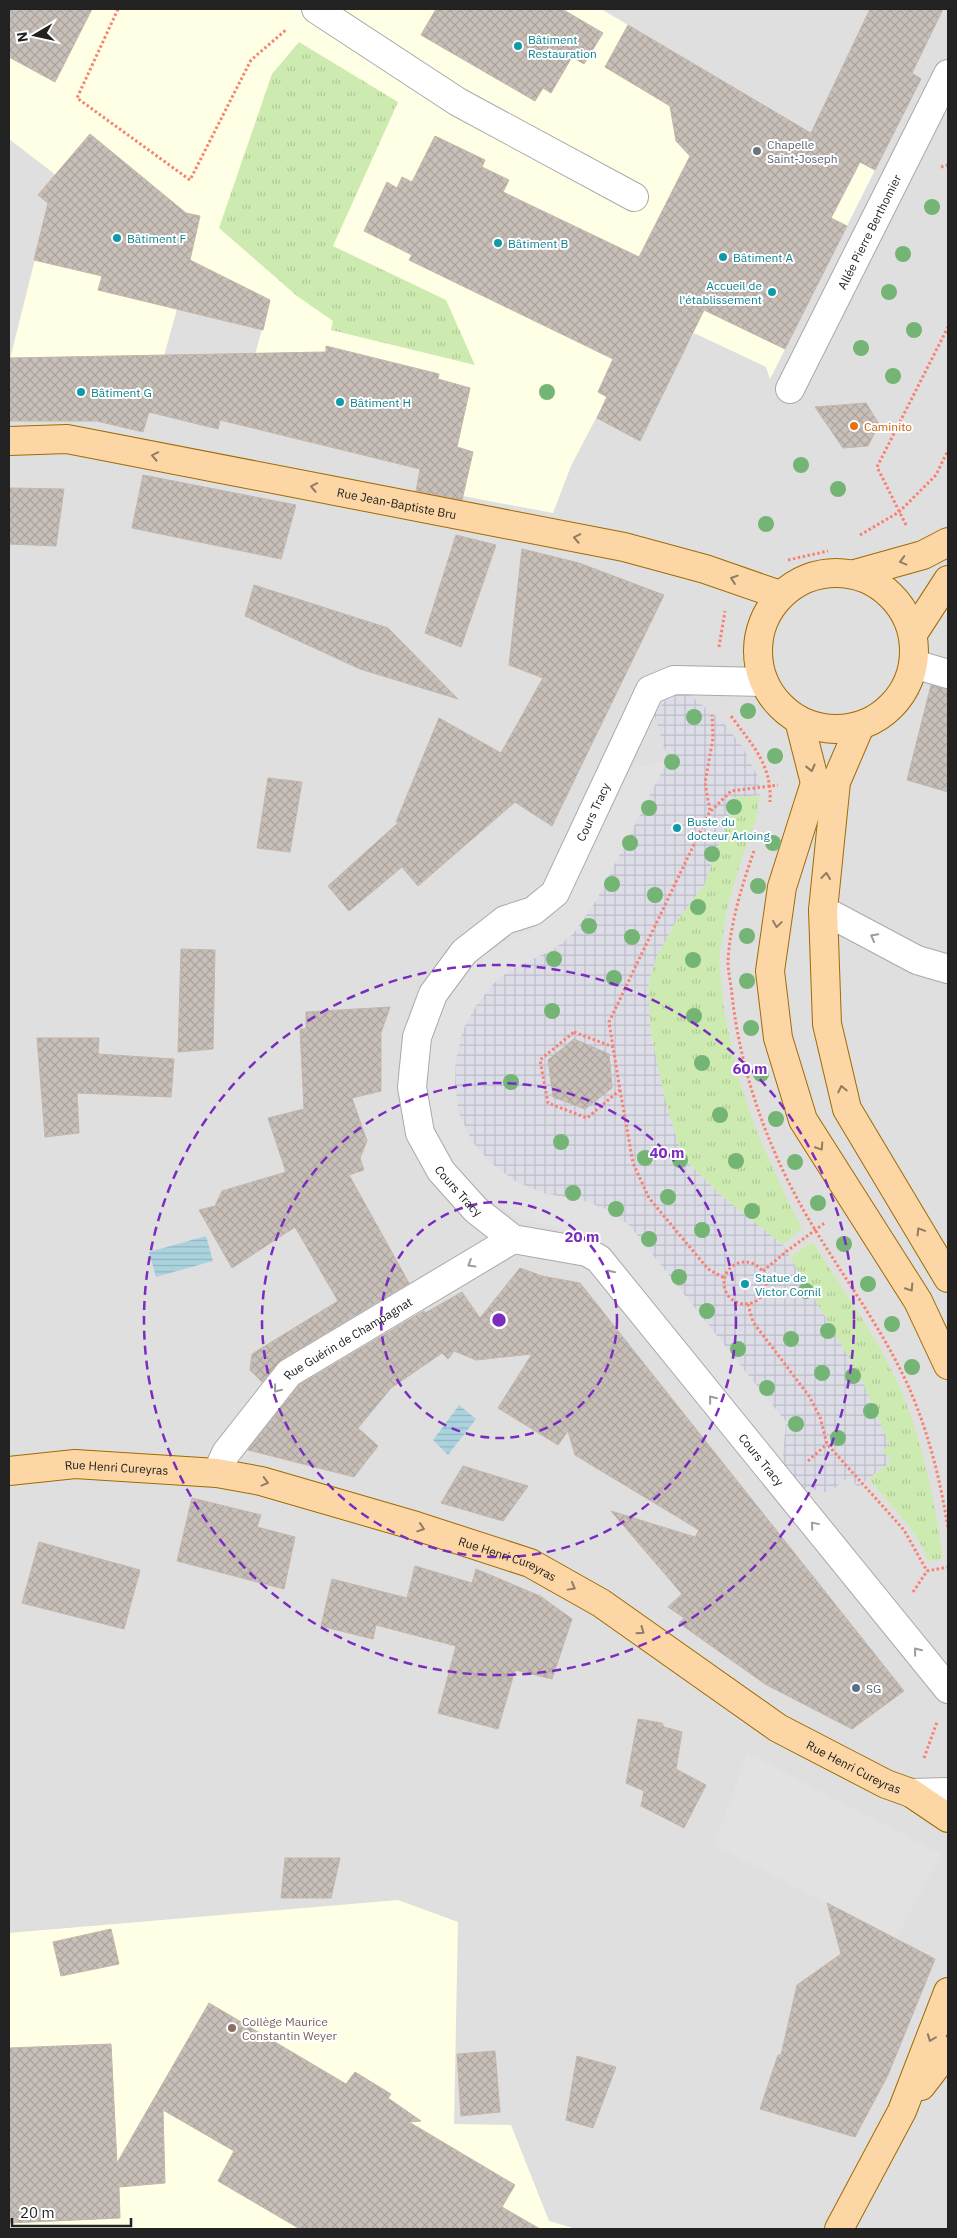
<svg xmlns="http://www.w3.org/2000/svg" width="957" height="2238" font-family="'IBM Plex Sans',sans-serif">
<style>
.residential{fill:#e0dfdf}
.education{fill:#ffffe5}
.grass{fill:url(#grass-tufts)}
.parking{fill:#e2e2e2}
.plaza{fill:url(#plaza-grid)}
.water{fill:url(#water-rules)}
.building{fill:url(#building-cross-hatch);stroke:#c4b6ab}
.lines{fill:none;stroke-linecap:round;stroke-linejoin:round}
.minor-casing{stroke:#a9a9a9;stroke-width:30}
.major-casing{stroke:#a06b00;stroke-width:30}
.path{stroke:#fa8072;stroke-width:3;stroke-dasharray:2.5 2.5;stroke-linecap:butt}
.minor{stroke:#fff;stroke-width:28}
.major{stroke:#fcd6a4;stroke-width:28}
.tree{fill:#74b475}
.oneway{stroke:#8f7c63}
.oneway2{stroke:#9c9c9c}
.ring{fill:none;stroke:#7b2cbf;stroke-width:2.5;stroke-dasharray:9 6}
.culture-dot{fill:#0f9aa8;stroke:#fff;stroke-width:2}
.worship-dot{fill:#6b7280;stroke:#fff;stroke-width:2}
.food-dot{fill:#e8710a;stroke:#fff;stroke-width:2}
.service-dot{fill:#5c6f8a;stroke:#fff;stroke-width:2}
.education-dot{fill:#8d6e63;stroke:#fff;stroke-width:2}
.labels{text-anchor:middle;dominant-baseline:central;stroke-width:4;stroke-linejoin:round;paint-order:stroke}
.culture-label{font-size:12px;fill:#0d838f;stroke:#fff;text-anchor:start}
.worship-label{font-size:12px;fill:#5b616d;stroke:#fff;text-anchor:start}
.street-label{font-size:12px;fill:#222;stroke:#fff}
.food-label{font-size:12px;fill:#c56008;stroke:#fff;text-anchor:start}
.service-label{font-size:12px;fill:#4e5e75;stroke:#fff;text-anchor:start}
.education-label{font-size:12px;fill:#785e54;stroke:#fff;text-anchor:start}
.centre{fill:#7b2cbf;stroke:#fff;stroke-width:2.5}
.ring-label{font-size:15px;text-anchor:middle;font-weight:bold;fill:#7b2cbf;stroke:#fff;stroke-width:4;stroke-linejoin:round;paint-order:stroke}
</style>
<defs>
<pattern id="grass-tufts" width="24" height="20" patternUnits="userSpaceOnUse" patternTransform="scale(1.25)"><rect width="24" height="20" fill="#cdebb0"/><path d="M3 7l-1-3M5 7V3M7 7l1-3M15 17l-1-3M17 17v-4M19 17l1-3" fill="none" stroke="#b0c997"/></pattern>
<pattern id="plaza-grid" width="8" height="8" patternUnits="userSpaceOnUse" patternTransform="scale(1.25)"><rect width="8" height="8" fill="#dddde8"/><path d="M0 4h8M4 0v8" fill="none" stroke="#bdbdc7"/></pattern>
<pattern id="water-rules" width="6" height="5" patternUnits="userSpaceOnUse" patternTransform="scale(1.25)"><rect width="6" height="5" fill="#aad3df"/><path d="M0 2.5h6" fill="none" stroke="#92b5bf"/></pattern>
<pattern id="building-cross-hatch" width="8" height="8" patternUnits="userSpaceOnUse" patternTransform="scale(1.25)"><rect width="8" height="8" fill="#c7bfb8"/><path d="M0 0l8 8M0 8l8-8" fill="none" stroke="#aba49e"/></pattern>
</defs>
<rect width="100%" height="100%" fill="#f2efe9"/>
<rect class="residential" x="9" y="9" width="939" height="2220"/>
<g class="education">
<path d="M 9,9 L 601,9 L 875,170 L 770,379 L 766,367 L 694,333 L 686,347 L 642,326 L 609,377 L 604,379 L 598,392 L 607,397 L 571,466 L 553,513 L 463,496 L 416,491 L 420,469 L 236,424 L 270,300 L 232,281 L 185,280 L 143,432 L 97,421 L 9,421 L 9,363 L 56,175 L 9,139 Z"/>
<path d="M 398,1900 L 458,1922 L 454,2124 L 511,2125 L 549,2221 L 576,2229 L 9,2229 L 9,1933 Z"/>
</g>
<g class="grass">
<path d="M 299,42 L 398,102 L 333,246 L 446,300 L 475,365 L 331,330 L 333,321 L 297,296 L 219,228 L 272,74 Z"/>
<path d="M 760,795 L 756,821 L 741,860 L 727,909 L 719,959 L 724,1010 L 738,1076 L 756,1130 L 786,1197 L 802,1228 L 783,1245 L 724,1198 L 690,1165 L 678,1144 L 664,1096 L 651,1034 L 648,986 L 656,958 L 675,923 L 704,885 L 728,819 L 732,798 Z"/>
<path d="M 813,1242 C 843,1291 880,1340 902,1393 C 924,1447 935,1502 943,1559 L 928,1561 C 917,1528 890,1506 869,1479 L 891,1461 L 882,1451 L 889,1444 L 861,1378 L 790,1257 Z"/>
</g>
<g class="parking">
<path d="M 668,760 L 596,901 L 573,934 L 554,949 L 512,969 L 494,983 L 546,1194 L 579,1199 L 609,1210 L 629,1225 L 786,1422 L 782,1463 L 618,1260 L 598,1243 L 581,1233 L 541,1224 L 511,1214 L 485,1196 L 463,1176 L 446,1153 L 432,1121 L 426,1097 L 425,1073 L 428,1049 L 440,1007 L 452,988 L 483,955 L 550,918 L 565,895 L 630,769 Z"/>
<path d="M 747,1753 L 941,1854 L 896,1939 L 714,1845 Z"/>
</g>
<path class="plaza" d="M 682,689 L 722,721 L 742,746 L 759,779 L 760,795 L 732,798 L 728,819 L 704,885 L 675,923 L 656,958 L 648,986 L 651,1034 L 664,1096 L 678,1144 L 690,1165 L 724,1198 L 783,1245 L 861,1378 L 889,1444 L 882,1451 L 891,1461 L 858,1487 L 849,1477 L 828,1493 L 801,1487 L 782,1463 L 786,1422 L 629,1225 L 609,1210 L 579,1199 L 546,1194 L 517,1182 L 491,1163 L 472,1141 L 459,1113 L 455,1085 L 456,1059 L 463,1030 L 476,1006 L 494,983 L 512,969 L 554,949 L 573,934 L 596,901 L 668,760 L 654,714 L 669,695 Z"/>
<g class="water">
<path d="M 206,1236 L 213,1261 L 156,1277 L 149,1252 Z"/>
<path d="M 459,1405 L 476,1419 L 448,1455 L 433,1440 Z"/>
</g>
<g class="building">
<path d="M 9,9 L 92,9 L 55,82 L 9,57 Z"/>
<path d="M 436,9 L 562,9 L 603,33 L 584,64 L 572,57 L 551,93 L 543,88 L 535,101 L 421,35 Z"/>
<path d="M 870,9 L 943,9 L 912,73 L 921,79 L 875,170 L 860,162 L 831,218 L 847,226 L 785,349 L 704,310 L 640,441 L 597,418 L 607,397 L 598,392 L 613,359 L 409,260 L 412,255 L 364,231 L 387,182 L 397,188 L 402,177 L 412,182 L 435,136 L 485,160 L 482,167 L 509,180 L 503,192 L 639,257 L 690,156 L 676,141 L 670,106 L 605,67 L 628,25 L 811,133 Z"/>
<path d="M 90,134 L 186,213 L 200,216 L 190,260 L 270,300 L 263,330 L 98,290 L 102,276 L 34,260 L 48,203 L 38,195 Z"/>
<path d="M 326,346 L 439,374 L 438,379 L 470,388 L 457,447 L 473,452 L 462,500 L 416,491 L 420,469 L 220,420 L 218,429 L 149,412 L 143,432 L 97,421 L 9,421 L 9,358 L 326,352 Z"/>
<path d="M 866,403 L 879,424 L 868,446 L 843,448 L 815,407 Z"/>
<path d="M 143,475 L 296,505 L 281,559 L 132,528 Z"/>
<path d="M 9,488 L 64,489 L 56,546 L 9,544 Z"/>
<path d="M 456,535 L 496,545 L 461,647 L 425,633 Z"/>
<path d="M 522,549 L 579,563 L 664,595 L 552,826 L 515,802 L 418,886 L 402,867 L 349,911 L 328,886 L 399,822 L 396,822 L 439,718 L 501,753 L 543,678 L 509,665 Z"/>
<path d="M 254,585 L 388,628 L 458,699 L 360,669 L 245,616 Z"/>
<path d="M 931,685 L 948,689 L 948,792 L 907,780 Z"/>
<path d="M 268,778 L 302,782 L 290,852 L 257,848 Z"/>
<path d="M 181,949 L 215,950 L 213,1049 L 178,1052 Z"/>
<path d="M 390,1007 L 381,1033 L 381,1091 L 352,1098 L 367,1141 L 360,1158 L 364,1170 L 349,1175 L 409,1283 L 281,1360 L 262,1382 L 250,1370 L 252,1354 L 338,1301 L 295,1227 L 232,1268 L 199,1210 L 215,1206 L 222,1191 L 286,1172 L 268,1118 L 304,1109 L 300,1029 L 306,1029 L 306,1012 Z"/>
<path d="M 37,1038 L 99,1038 L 98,1054 L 174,1059 L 171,1097 L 77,1093 L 79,1133 L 45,1137 Z"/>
<path d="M 574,1039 L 609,1054 L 612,1088 L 585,1109 L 553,1097 L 548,1060 Z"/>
<path d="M 520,1268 L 542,1276 L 580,1283 L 904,1691 L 852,1729 L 765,1684 L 679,1623 L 684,1618 L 668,1607 L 682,1594 L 611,1511 L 695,1537 L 699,1530 L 575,1455 L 568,1431 L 558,1445 L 498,1408 L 532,1354 L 476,1360 L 454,1351 L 448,1359 L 442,1353 L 391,1388 L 358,1428 L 378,1446 L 354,1477 L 248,1450 L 299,1385 L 424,1311 L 425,1313 L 462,1292 L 480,1318 Z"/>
<path d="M 463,1466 L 528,1486 L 503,1521 L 441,1503 Z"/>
<path d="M 192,1498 L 261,1515 L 257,1527 L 295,1537 L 284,1589 L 177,1561 Z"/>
<path d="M 39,1542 L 140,1570 L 124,1629 L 22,1603 Z"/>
<path d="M 415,1566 L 472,1583 L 476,1569 L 540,1596 L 572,1619 L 552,1679 L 515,1670 L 498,1729 L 438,1713 L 456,1646 L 376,1625 L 373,1639 L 321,1626 L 332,1579 L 407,1598 Z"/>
<path d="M 638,1719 L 662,1723 L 664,1727 L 682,1732 L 676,1769 L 706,1785 L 684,1828 L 641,1806 L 644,1791 L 626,1783 Z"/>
<path d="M 285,1858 L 340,1858 L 331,1898 L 281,1898 Z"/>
<path d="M 827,1903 L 935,1959 L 888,2075 L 855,2137 L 760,2109 L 778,2055 L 781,2055 L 797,1985 L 841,1954 Z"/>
<path d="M 111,1929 L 119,1964 L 61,1976 L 53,1942 Z"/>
<path d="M 209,2003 L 346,2084 L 355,2072 L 391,2094 L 388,2098 L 421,2121 L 409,2122 L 515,2185 L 502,2207 L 540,2229 L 300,2229 L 218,2181 L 234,2151 L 163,2110 L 165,2183 L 119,2187 L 120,2218 L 9,2223 L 9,2048 L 111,2044 L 117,2163 Z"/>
<path d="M 495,2051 L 500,2112 L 461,2116 L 457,2054 Z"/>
<path d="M 577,2056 L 616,2067 L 593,2128 L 566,2120 Z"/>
</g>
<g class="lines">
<defs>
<g id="minor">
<path d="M 316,9 L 458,102 L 634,197"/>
<path id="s1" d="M 790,389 L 948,74"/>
<path d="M 914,664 L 948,674"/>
<path id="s2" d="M 764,682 L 674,680 L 650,690 L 555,893 L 533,911 L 505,920 L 464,952 L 433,994 L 417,1037 L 412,1087 L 420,1133 L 441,1171 L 476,1210 L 513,1239 L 587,1252 L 599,1259 L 948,1689"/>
<path d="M 823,910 L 917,960 L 948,969"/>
<path id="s3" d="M 217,1473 L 226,1453 L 289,1373 L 513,1239"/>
<path d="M 911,1793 L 948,1792"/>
</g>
<g id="major">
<path id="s4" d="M 9,441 L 67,439 L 624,547 L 705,569 L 780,595"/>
<circle cx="836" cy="651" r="78"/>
<path d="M 855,574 L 923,555 L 948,542"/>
<path d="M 913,634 L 948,580"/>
<path d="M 799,720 L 815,783 L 782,887 L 770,971 L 778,1038 L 803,1120 L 918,1301 L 948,1365"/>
<path d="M 860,726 L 836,782 L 823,910 L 827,1024 L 847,1109 L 948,1278"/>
<path id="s5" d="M 9,1471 L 75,1464 L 217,1473 L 261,1481 L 416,1526 L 530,1563 L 601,1603 L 778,1728 L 886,1784 L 911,1793 L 948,1818"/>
<path d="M 921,2086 L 948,2051"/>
<path d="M 839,2229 L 902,2111 L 948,1992"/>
</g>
</defs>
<use href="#minor" class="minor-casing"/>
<use href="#major" class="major-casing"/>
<g class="path">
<path d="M 118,9 L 77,98 L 190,180 L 251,60 L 287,29"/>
<path d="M 941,167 L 948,165"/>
<path d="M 906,525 L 877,467 L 948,327"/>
<path d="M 860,535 L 899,512 L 936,475 L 948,450"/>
<path d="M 788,560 L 828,551"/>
<path d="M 719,647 L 725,611"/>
<path d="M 731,716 C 752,745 772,764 770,802"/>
<path d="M 711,811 L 731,791 L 778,785"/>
<path d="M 754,851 C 742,885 730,924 728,961 C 728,972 731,984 732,995 C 740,1067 764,1138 799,1202 C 829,1257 868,1307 897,1363 C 924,1414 939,1472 948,1528"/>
<path d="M 574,1032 L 613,1047 L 620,1090 L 587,1118 L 548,1103 L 540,1060 Z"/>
<path d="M 613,1047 L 609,1022 L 710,811 L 705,783 L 713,738 L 712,715"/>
<path d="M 620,1090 L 633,1163 L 649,1198 L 708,1269 L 724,1278"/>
<circle cx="745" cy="1283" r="21"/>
<path d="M 763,1271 L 787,1251 L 826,1222"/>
<path d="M 748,1304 L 753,1322 L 809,1396 L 820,1417 L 827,1444 L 904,1530 L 927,1571"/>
<path d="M 808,1461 L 827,1444"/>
<path d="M 913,1592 L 927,1571 L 948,1567"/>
<path d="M 924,1758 L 937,1722"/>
</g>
<use href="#minor" class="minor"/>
<use href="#major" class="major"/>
</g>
<g class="tree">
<circle cx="932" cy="207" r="8"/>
<circle cx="903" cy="254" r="8"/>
<circle cx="889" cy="292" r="8"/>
<circle cx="914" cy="330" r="8"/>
<circle cx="861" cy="348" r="8"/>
<circle cx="893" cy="376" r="8"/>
<circle cx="547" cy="392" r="8"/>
<circle cx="801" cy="465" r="8"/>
<circle cx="838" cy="489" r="8"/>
<circle cx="766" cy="524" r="8"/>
<circle cx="748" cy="711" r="8"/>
<circle cx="694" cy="717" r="8"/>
<circle cx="775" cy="756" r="8"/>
<circle cx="672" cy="762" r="8"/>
<circle cx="734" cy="807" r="8"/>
<circle cx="649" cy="808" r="8"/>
<circle cx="630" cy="843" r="8"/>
<circle cx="773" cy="843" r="8"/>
<circle cx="712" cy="854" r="8"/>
<circle cx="612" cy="884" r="8"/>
<circle cx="758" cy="886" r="8"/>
<circle cx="655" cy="895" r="8"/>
<circle cx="698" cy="907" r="8"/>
<circle cx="589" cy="926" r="8"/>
<circle cx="747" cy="936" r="8"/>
<circle cx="632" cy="937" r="8"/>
<circle cx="554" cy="959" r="8"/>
<circle cx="693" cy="960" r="8"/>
<circle cx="614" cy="978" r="8"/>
<circle cx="747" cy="981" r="8"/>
<circle cx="552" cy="1011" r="8"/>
<circle cx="694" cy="1016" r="8"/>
<circle cx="751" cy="1028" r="8"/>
<circle cx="702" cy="1063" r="8"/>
<circle cx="761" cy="1074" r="8"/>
<circle cx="511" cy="1082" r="8"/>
<circle cx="720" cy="1115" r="8"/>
<circle cx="776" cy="1119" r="8"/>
<circle cx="561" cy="1142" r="8"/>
<circle cx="645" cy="1158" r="8"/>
<circle cx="680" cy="1160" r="8"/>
<circle cx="736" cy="1161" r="8"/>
<circle cx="795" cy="1162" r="8"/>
<circle cx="573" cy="1193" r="8"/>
<circle cx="668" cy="1197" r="8"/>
<circle cx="818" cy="1203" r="8"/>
<circle cx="616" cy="1209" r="8"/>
<circle cx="752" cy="1211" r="8"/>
<circle cx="702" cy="1230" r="8"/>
<circle cx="649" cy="1239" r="8"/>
<circle cx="844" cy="1244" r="8"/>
<circle cx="679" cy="1277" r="8"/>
<circle cx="868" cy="1284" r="8"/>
<circle cx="806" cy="1291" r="8"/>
<circle cx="707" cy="1311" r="8"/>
<circle cx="892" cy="1324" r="8"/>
<circle cx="828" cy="1331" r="8"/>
<circle cx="791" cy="1339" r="8"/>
<circle cx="738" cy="1349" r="8"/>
<circle cx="912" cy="1367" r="8"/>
<circle cx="822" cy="1373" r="8"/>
<circle cx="853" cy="1376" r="8"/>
<circle cx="767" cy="1388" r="8"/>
<circle cx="871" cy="1411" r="8"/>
<circle cx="796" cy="1424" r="8"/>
<circle cx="838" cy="1438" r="8"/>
</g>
<defs><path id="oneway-chevron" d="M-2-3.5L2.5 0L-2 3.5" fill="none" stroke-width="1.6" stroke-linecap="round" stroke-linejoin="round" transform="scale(1.25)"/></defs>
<g class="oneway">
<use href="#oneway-chevron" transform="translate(155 456) rotate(-169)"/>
<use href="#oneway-chevron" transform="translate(314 487) rotate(-169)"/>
<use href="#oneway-chevron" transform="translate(577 538) rotate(-169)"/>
<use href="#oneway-chevron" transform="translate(903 561) rotate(165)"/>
<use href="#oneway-chevron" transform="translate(734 579) rotate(-161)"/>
<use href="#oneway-chevron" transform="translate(811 768) rotate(76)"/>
<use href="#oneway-chevron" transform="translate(826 876) rotate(-84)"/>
<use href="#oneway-chevron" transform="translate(777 924) rotate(98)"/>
<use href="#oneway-chevron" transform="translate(842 1089) rotate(-103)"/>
<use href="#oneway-chevron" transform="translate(820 1147) rotate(57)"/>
<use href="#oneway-chevron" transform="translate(920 1231) rotate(-121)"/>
<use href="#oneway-chevron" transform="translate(910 1288) rotate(57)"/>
<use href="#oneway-chevron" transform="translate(265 1482) rotate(15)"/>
<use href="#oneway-chevron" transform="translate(421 1528) rotate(18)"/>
<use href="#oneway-chevron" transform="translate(572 1587) rotate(29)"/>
<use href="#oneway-chevron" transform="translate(641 1631) rotate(35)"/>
<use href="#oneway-chevron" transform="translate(931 2038) rotate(111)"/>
</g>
<g class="oneway2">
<use href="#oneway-chevron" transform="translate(874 937) rotate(-152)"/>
<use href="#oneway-chevron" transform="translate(471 1264) rotate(149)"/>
<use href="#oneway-chevron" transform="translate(610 1273) rotate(-129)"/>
<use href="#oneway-chevron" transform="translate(277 1389) rotate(128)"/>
<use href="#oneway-chevron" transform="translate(712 1399) rotate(-129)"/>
<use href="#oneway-chevron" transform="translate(814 1525) rotate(-130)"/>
<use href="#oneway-chevron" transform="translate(917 1651) rotate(-129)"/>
</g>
<g class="ring">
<circle cx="499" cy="1320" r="118"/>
<circle cx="499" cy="1320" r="237"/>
<circle cx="499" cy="1320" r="355"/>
</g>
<g class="culture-dot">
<circle cx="518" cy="46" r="5"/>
<circle cx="117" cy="238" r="5"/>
<circle cx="498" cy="243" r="5"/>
<circle cx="723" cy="257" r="5"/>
<circle cx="772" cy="292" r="5"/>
<circle cx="81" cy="392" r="5"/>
<circle cx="340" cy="402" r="5"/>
<circle cx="677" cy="828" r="5"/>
<circle cx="745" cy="1284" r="5"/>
</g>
<circle class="worship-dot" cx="757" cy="151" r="5"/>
<circle class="food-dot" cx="854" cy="426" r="5"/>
<circle class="service-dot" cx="856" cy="1688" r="5"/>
<circle class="education-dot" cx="232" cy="2028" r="5"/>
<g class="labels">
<g class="culture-label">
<text x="528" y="39">Bâtiment<tspan x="528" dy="14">Restauration</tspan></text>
<text x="127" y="238">Bâtiment F</text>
<text x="508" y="243">Bâtiment B</text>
<text x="733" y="257">Bâtiment A</text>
<text x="762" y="285" text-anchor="end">Accueil de<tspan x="762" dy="14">l'établissement</tspan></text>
<text x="91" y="392">Bâtiment G</text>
<text x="350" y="402">Bâtiment H</text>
<text x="687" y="821">Buste du<tspan x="687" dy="14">docteur Arloing</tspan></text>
<text x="755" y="1277">Statue de<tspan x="755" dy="14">Victor Cornil</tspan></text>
</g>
<g class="worship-label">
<text x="767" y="144">Chapelle<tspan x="767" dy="14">Saint-Joseph</tspan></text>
</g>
<g class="street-label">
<text stroke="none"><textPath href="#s1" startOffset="176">Allée Pierre Berthomier</textPath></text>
<text stroke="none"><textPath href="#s4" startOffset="394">Rue Jean-Baptiste Bru</textPath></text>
<text transform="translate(593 812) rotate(-65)">Cours Tracy</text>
<text stroke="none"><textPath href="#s2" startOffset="715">Cours Tracy</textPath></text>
<text stroke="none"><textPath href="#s3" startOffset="192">Rue Guérin de Champagnat</textPath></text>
<text stroke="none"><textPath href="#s2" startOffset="1135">Cours Tracy</textPath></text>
<text stroke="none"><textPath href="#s5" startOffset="108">Rue Henri Cureyras</textPath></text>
<text stroke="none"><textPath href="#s5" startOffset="512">Rue Henri Cureyras</textPath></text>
<text stroke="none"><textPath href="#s5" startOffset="918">Rue Henri Cureyras</textPath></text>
</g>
<g class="food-label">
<text x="864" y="426">Caminito</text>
</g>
<g class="service-label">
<text x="866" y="1688">SG</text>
</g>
<g class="education-label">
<text x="242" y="2021">Collège Maurice<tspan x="242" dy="14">Constantin Weyer</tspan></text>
</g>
</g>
<circle cx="499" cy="1320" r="8" class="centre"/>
<g class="ring-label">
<text x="750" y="1074">60 m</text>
<text x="667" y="1158">40 m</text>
<text x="582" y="1242">20 m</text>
</g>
<rect width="957" height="2238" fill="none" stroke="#222222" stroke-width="20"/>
<g transform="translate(35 35) rotate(261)" stroke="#ffffff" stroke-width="4" paint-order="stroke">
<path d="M0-4L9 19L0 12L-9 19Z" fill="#222222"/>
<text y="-8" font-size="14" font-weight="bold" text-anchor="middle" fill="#222222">N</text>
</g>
<path d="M12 2218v8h119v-8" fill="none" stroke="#222222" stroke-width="2.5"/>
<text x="20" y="2218" font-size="15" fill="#222222" stroke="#ffffff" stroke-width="4" paint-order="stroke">20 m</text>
</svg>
